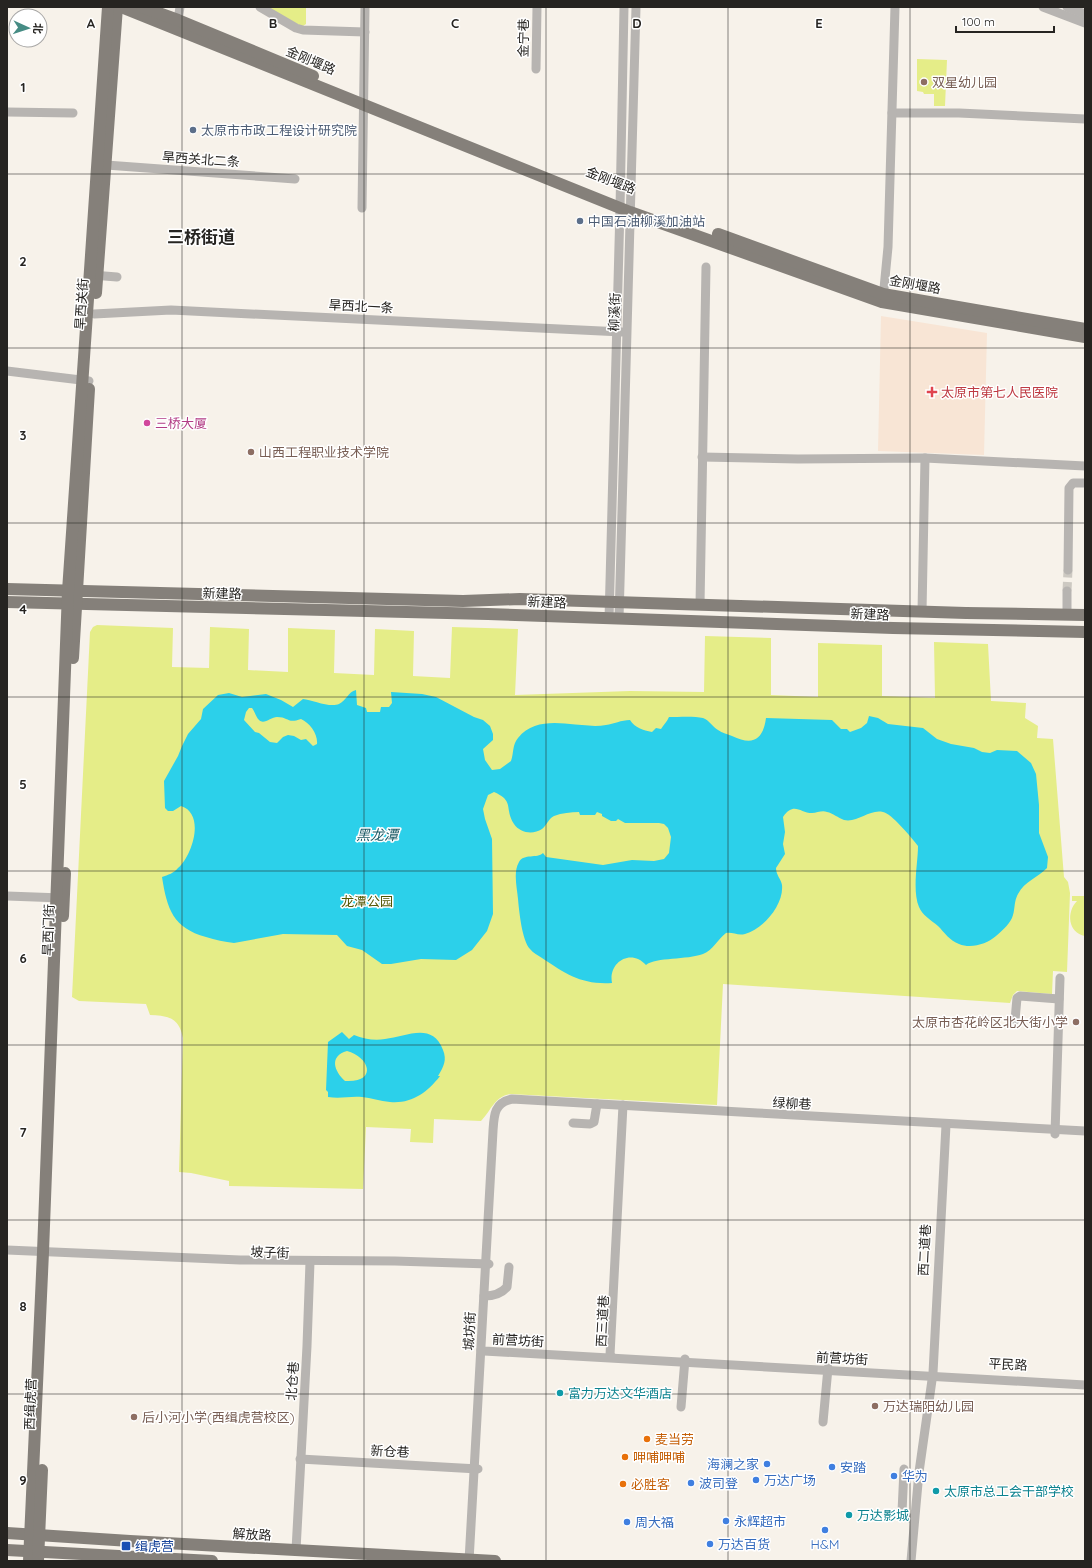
<svg xmlns="http://www.w3.org/2000/svg" width="1092" height="1568" font-family="Quicksand,'Noto Sans SC',sans-serif">
<style>
.medical{fill:#f8e5d5}
.green{fill:#e5ed88}
.water{fill:#2cd0ea;fill-rule:evenodd}
.lines{fill:none;stroke-linecap:round;stroke-linejoin:round}
.minor-tunnel{stroke:#cdc9c2;stroke-width:9;stroke-dasharray:9 4.5;stroke-linecap:butt}
.minor{stroke:#b7b4b1;stroke-width:9}
.major{stroke:#85807a;stroke-width:12}
.grid{fill:none;stroke:#262421;stroke-width:1;stroke-opacity:0.55}
.education-dot{fill:#8d6e63;stroke:#fff;stroke-width:1.5}
.service-dot{fill:#5c6f8a;stroke:#fff;stroke-width:1.5}
.health-dot{fill:#e0444e;stroke:#fff;stroke-width:1.5}
.hotel-dot{fill:#d1479c;stroke:#fff;stroke-width:1.5}
.culture-dot{fill:#0f9aa8;stroke:#fff;stroke-width:1.5}
.food-dot{fill:#e8710a;stroke:#fff;stroke-width:1.5}
.shop-dot{fill:#3f7fe0;stroke:#fff;stroke-width:1.5}
.transit-dot{fill:#1a4fb4;stroke:#fff;stroke-width:1.5}
.labels{text-anchor:middle;dominant-baseline:central;stroke-width:3;stroke-linejoin:round;paint-order:stroke}
.street-label{font-size:13px;fill:#262421;stroke:#fff}
.education-label{font-size:13px;fill:#785e54;stroke:#fff;text-anchor:start}
.service-label{font-size:13px;fill:#4e5e75;stroke:#fff;text-anchor:start}
.health-label{font-size:13px;fill:#be3a42;stroke:#fff;text-anchor:start}
.hotel-label{font-size:13px;fill:#b23c85;stroke:#fff;text-anchor:start}
.park-label{font-size:13px;fill:#545704;stroke:#fff}
.culture-label{font-size:13px;fill:#0d838f;stroke:#fff;text-anchor:start}
.food-label{font-size:13px;fill:#c56008;stroke:#fff;text-anchor:start}
.shop-label{font-size:13px;fill:#366cbe;stroke:#fff;text-anchor:start}
.transit-label{font-size:13px;fill:#164399;stroke:#fff;text-anchor:start}
.water-label{font-size:14px;font-style:italic;fill:#1b5964;stroke:#fff}
.district-label{font-size:17px;font-weight:bold;fill:#262421;stroke:#fff}
.grid-label{font-size:13px;text-anchor:middle;font-weight:bold;fill:#262421;stroke:#fff;stroke-width:3;stroke-linejoin:round;paint-order:stroke}
</style>
<rect width="100%" height="100%" fill="#f7f2ea"/>
<path class="medical" d="M 881,316 L 987,333 L 984,455 L 878,451 Z"/>
<g class="green">
<path d="M 267,7 L 306,7 L 306,24 L 303,26 L 299,25 Z"/>
<path d="M 917,59 L 947,60 L 945,106 L 934,106 L 934,94 L 924,94 L 923,92 L 917,91 Z"/>
<path d="M 97,625 L 173,628 L 172,667 L 209,668 L 210,627 L 249,629 L 248,670 L 288,672 L 288,628 L 335,630 L 334,673 L 374,675 L 375,629 L 414,631 L 413,676 L 450,678 L 452,627 L 518,629 L 515,695 L 630,691 L 704,692 L 705,636 L 771,638 L 771,695 L 818,697 L 818,643 L 882,645 L 882,696 L 935,698 L 934,642 L 988,644 L 991,701 L 1026,703 L 1025,718 L 1038,726 L 1037,738 L 1053,739 L 1064,877 L 1068,882 L 1070,893 L 1067,972 L 1053,971 L 1052,994 L 1017,991 L 1013,995 L 1010,1003 L 723,984 L 717,1105 L 510,1094 C 494,1097 491,1111 481,1121 L 434,1119 L 433,1143 L 410,1142 L 411,1129 L 366,1127 L 363,1189 L 229,1186 L 229,1181 L 191,1173 L 179,1172 L 183,1038 C 179,1017 168,1016 150,1015 L 146,1004 L 79,1001 L 72,997 L 90,632 L 93,627 Z"/>
<path d="M 1072,896 L 1085,896 L 1085,936 C 1068,933 1066,912 1077,901 L 1072,901 Z"/>
</g>
<g class="water">
<path d="M 356,690 L 357,705 L 366,708 L 367,712 L 380,712 L 381,707 L 389,707 L 392,703 L 391,692 L 422,694 L 436,697 L 474,717 L 483,720 L 490,726 L 493,734 L 493,740 L 483,749 L 485,760 L 492,770 L 500,769 L 511,761 C 514,753 512,745 518,738 C 540,711 579,730 606,725 C 614,724 621,720 630,720 C 635,728 643,730 652,732 L 656,728 L 661,729 C 664,724 667,722 669,717 C 679,717 695,716 703,718 C 709,720 713,727 718,730 C 722,733 728,734 732,736 C 753,746 763,740 766,718 L 832,720 L 841,729 L 847,729 L 850,732 L 861,728 L 867,723 L 869,716 L 878,718 L 888,724 L 923,728 L 937,739 L 951,744 L 974,748 L 982,752 L 990,753 L 997,750 L 1017,751 L 1031,763 L 1036,774 L 1039,805 L 1039,833 L 1048,857 L 1047,868 C 1037,878 1025,881 1018,894 C 1014,901 1015,908 1013,915 C 1011,923 1003,930 996,936 C 987,944 971,949 959,944 C 950,941 944,932 938,926 C 931,920 922,915 919,907 C 912,890 918,863 918,846 C 912,838 891,813 883,812 C 869,809 858,823 844,820 C 838,818 833,813 827,812 C 822,810 817,813 812,813 C 800,813 794,801 783,817 L 785,832 L 783,844 L 785,854 L 776,868 C 776,875 781,879 782,885 C 784,905 763,929 745,934 C 738,936 733,932 726,933 C 718,939 713,950 703,954 C 687,960 656,957 646,965 C 631,948 608,962 612,983 C 582,985 566,974 542,958 C 538,955 533,953 530,949 C 522,941 519,910 518,899 C 517,888 513,872 519,862 C 524,853 537,859 543,853 L 546,857 L 603,865 L 632,860 L 654,861 L 664,859 L 669,853 L 671,837 L 668,828 L 664,824 L 659,823 L 625,823 L 618,819 L 616,821 L 611,821 L 602,816 L 602,814 L 597,812 L 595,815 L 580,815 L 579,812 C 571,812 562,813 554,816 C 548,819 547,825 542,829 C 533,835 520,833 514,824 C 504,809 515,801 494,792 L 488,795 L 483,809 L 485,819 L 492,839 L 493,914 L 487,931 L 472,950 L 456,960 L 421,959 L 391,964 L 382,964 L 362,950 L 347,946 L 337,935 L 283,934 L 234,943 C 225,942 215,940 206,937 C 173,928 167,909 162,877 C 168,875 174,873 178,868 C 192,856 206,814 181,806 L 173,811 L 168,811 L 165,808 L 164,781 L 178,756 L 182,746 L 188,734 L 201,719 L 203,709 L 218,695 L 229,693 L 242,697 L 266,694 L 281,700 L 293,707 L 303,699 C 312,700 330,708 339,704 C 346,701 348,692 356,690 ZM 249,708 L 252,708 C 255,712 256,717 259,720 C 264,725 271,717 277,717 C 289,717 287,724 301,719 C 310,723 318,734 317,744 L 313,746 L 306,739 L 301,740 L 294,736 L 288,735 L 283,737 L 277,743 L 270,742 L 259,733 L 255,732 L 244,720 L 246,712 Z"/>
<path d="M 342,1032 L 349,1039 L 354,1035 C 364,1039 375,1041 385,1039 C 406,1037 432,1021 443,1050 C 447,1060 444,1066 438,1076 L 440,1076 C 427,1093 411,1104 390,1102 C 380,1101 371,1098 362,1097 C 349,1096 341,1099 328,1097 L 328,1092 L 326,1090 L 328,1042 ZM 347,1051 C 370,1057 378,1083 345,1081 C 334,1071 329,1056 347,1051 Z"/>
</g>
<g class="lines">
<path class="minor-tunnel" d="M 1067,591 L 1068,570"/>
<g class="minor">
<path d="M 260,7 L 296,28 L 303,30 L 365,32"/>
<path d="M 1043,7 L 1085,23"/>
<path d="M 1067,7 L 1085,14"/>
<path d="M 178,20 L 180,7"/>
<path d="M 536,69 L 537,7"/>
<path d="M 7,112 L 73,113"/>
<path d="M 892,113 L 959,113 L 1085,119"/>
<path d="M 106,165 L 295,179"/>
<path d="M 362,208 L 365,7"/>
<path d="M 92,275 L 117,277"/>
<path d="M 883,299 L 888,247 L 895,7"/>
<path d="M 94,314 L 171,310 L 622,332"/>
<path d="M 7,371 L 89,381"/>
<path d="M 702,457 L 798,459 L 925,458 L 1085,466"/>
<path d="M 1068,570 L 1069,488 L 1073,483 L 1085,483"/>
<path d="M 700,605 L 706,267"/>
<path d="M 922,612 L 925,458"/>
<path d="M 1067,615 L 1067,591"/>
<path d="M 609,619 L 620,208 L 624,7"/>
<path d="M 619,619 L 636,7"/>
<path d="M 7,896 L 62,898"/>
<path d="M 1015,1020 L 1017,998 L 1020,996 L 1059,999"/>
<path d="M 573,1123 L 590,1124 L 594,1122 L 597,1104"/>
<path d="M 1055,1134 L 1060,978"/>
<path d="M 7,1250 L 240,1260 L 395,1261 L 489,1264"/>
<path d="M 484,1296 C 494,1296 501,1294 507,1287 L 509,1267"/>
<path d="M 481,1350 L 484,1351 L 1085,1385"/>
<path d="M 612,1357 L 610,1355 L 623,1105"/>
<path d="M 681,1407 L 685,1359"/>
<path d="M 823,1422 L 828,1368"/>
<path d="M 300,1459 L 478,1469"/>
<path d="M 904,1469 L 902,1512 L 906,1517 L 914,1519"/>
<path d="M 296,1550 L 307,1346 L 310,1262"/>
<path d="M 469,1561 L 493,1131 C 494,1115 494,1103 512,1099 C 703,1109 894,1122 1085,1131"/>
<path d="M 911,1561 L 919,1472 L 933,1373 L 946,1125"/>
</g>
<g class="major">
<path d="M 121,7 L 630,212 L 882,302 L 1085,337"/>
<path d="M 142,7 L 178,20 L 313,76"/>
<path d="M 718,234 L 883,294 L 1085,329"/>
<path d="M 96,293 L 117,7"/>
<path d="M 7,589 L 463,601 L 520,599 L 966,613 L 1085,615"/>
<path d="M 7,602 L 488,614 L 893,628 L 1085,632"/>
<path d="M 73,658 L 89,389"/>
<path d="M 63,916 L 65,873"/>
<path d="M 7,1533 L 130,1541 L 495,1561"/>
<path d="M 7,1550 L 212,1561"/>
<path d="M 29,1561 L 43,1252 L 68,591 L 108,7"/>
<path d="M 38,1561 L 42,1470"/>
</g>
</g>
<path class="grid" d="M 182,7 L 182,1561M 364,7 L 364,1561M 546,7 L 546,1561M 728,7 L 728,1561M 910,7 L 910,1561M 7,174 L 1085,174M 7,348 L 1085,348M 7,523 L 1085,523M 7,697 L 1085,697M 7,871 L 1085,871M 7,1045 L 1085,1045M 7,1220 L 1085,1220M 7,1394 L 1085,1394"/>
<g class="education-dot">
<circle cx="924" cy="82" r="4"/>
<circle cx="251" cy="452" r="4"/>
<circle cx="1076" cy="1022" r="4"/>
<circle cx="875" cy="1406" r="4"/>
<circle cx="134" cy="1417" r="4"/>
</g>
<g class="service-dot">
<circle cx="193" cy="130" r="4"/>
<circle cx="580" cy="221" r="4"/>
</g>
<path class="health-dot" d="M930 386h4v4h4v4h-4v4h-4v-4h-4v-4h4z"/>
<circle class="hotel-dot" cx="147" cy="423" r="4"/>
<g class="culture-dot">
<circle cx="560" cy="1393" r="4"/>
<circle cx="936" cy="1491" r="4"/>
<circle cx="849" cy="1515" r="4"/>
</g>
<g class="food-dot">
<circle cx="647" cy="1439" r="4"/>
<circle cx="625" cy="1457" r="4"/>
<circle cx="623" cy="1484" r="4"/>
</g>
<g class="shop-dot">
<circle cx="767" cy="1464" r="4"/>
<circle cx="832" cy="1467" r="4"/>
<circle cx="894" cy="1476" r="4"/>
<circle cx="756" cy="1480" r="4"/>
<circle cx="691" cy="1483" r="4"/>
<circle cx="726" cy="1521" r="4"/>
<circle cx="627" cy="1522" r="4"/>
<circle cx="825" cy="1530" r="4"/>
<circle cx="710" cy="1544" r="4"/>
</g>
<rect class="transit-dot" x="121" y="1541" width="10" height="10" rx="2"/>
<g class="labels">
<g class="street-label">
<text transform="translate(523 38) rotate(-89)">金宁巷</text>
<text transform="translate(311 60) rotate(23)">金刚堰路</text>
<text transform="translate(201 159) rotate(4)">旱西关北二条</text>
<text transform="translate(611 180) rotate(21)">金刚堰路</text>
<text transform="translate(915 284) rotate(10)">金刚堰路</text>
<text transform="translate(81 304) rotate(-86)">旱西关街</text>
<text transform="translate(361 306) rotate(3)">旱西北一条</text>
<text transform="translate(614 312) rotate(-88)">柳溪街</text>
<text transform="translate(222 593) rotate(1)">新建路</text>
<text transform="translate(547 602) rotate(2)">新建路</text>
<text transform="translate(870 614) rotate(2)">新建路</text>
<text transform="translate(48 930) rotate(-88)">旱西门街</text>
<text transform="translate(792 1103) rotate(3)">绿柳巷</text>
<text transform="translate(924 1250) rotate(-87)">西二道巷</text>
<text transform="translate(270 1252) rotate(2)">坡子街</text>
<text transform="translate(602 1321) rotate(-87)">西三道巷</text>
<text transform="translate(469 1331) rotate(-87)">城坊街</text>
<text transform="translate(518 1340) rotate(3)">前营坊街</text>
<text transform="translate(842 1358) rotate(3)">前营坊街</text>
<text transform="translate(1008 1364) rotate(3)">平民路</text>
<text transform="translate(292 1381) rotate(-86)">北仓巷</text>
<text transform="translate(30 1404) rotate(-88)">西缉虎营</text>
<text transform="translate(390 1451) rotate(3)">新仓巷</text>
<text transform="translate(252 1534) rotate(3)">解放路</text>
</g>
<g class="education-label">
<text x="932" y="82">双星幼儿园</text>
<text x="259" y="452">山西工程职业技术学院</text>
<text x="1068" y="1022" text-anchor="end">太原市杏花岭区北大街小学</text>
<text x="883" y="1406">万达瑞阳幼儿园</text>
<text x="142" y="1417">后小河小学(西缉虎营校区)</text>
</g>
<g class="service-label">
<text x="201" y="130">太原市市政工程设计研究院</text>
<text x="588" y="221">中国石油柳溪加油站</text>
</g>
<g class="health-label">
<text x="941" y="392">太原市第七人民医院</text>
</g>
<g class="hotel-label">
<text x="155" y="423">三桥大厦</text>
</g>
<g class="park-label">
<text x="367" y="901">龙潭公园</text>
</g>
<g class="culture-label">
<text x="568" y="1393">富力万达文华酒店</text>
<text x="944" y="1491">太原市总工会干部学校</text>
<text x="857" y="1515">万达影城</text>
</g>
<g class="food-label">
<text x="655" y="1439">麦当劳</text>
<text x="633" y="1457">呷哺呷哺</text>
<text x="631" y="1484">必胜客</text>
</g>
<g class="shop-label">
<text x="759" y="1464" text-anchor="end">海澜之家</text>
<text x="840" y="1467">安踏</text>
<text x="902" y="1476">华为</text>
<text x="764" y="1480">万达广场</text>
<text x="699" y="1483">波司登</text>
<text x="734" y="1521">永辉超市</text>
<text x="635" y="1522">周大福</text>
<text x="718" y="1544">万达百货</text>
<text x="825" y="1544" text-anchor="middle">H&amp;M</text>
</g>
<g class="transit-label">
<text x="135" y="1546">缉虎营</text>
</g>
<g class="water-label">
<text x="377" y="835">黑龙潭</text>
</g>
<g class="district-label">
<text x="201" y="236">三桥街道</text>
</g>
</g>
<g class="grid-label">
<text x="91" y="28">A</text>
<text x="273" y="28">B</text>
<text x="455" y="28">C</text>
<text x="637" y="28">D</text>
<text x="819" y="28">E</text>
<text x="23" y="92">1</text>
<text x="23" y="266">2</text>
<text x="23" y="440">3</text>
<text x="23" y="614">4</text>
<text x="23" y="789">5</text>
<text x="23" y="963">6</text>
<text x="23" y="1137">7</text>
<text x="23" y="1311">8</text>
<text x="23" y="1485">9</text>
</g>
<rect width="1092" height="1568" fill="none" stroke="#262421" stroke-width="16"/>
<g transform="translate(28 28) rotate(93)"><circle r="19" fill="#ffffff" stroke="#a8a7a6"/>
<path d="M0-3L7 15L0 10L-7 15Z" fill="#468c84"/>
<text y="-6" font-size="11" font-weight="bold" text-anchor="middle" fill="#262421">北</text>
</g>
<path d="M956 26v6h98v-6" fill="none" stroke="#262421" stroke-width="2"/>
<text x="962" y="26" font-size="12" fill="#262421" stroke="#ffffff" stroke-width="3" paint-order="stroke">100 m</text>
</svg>
